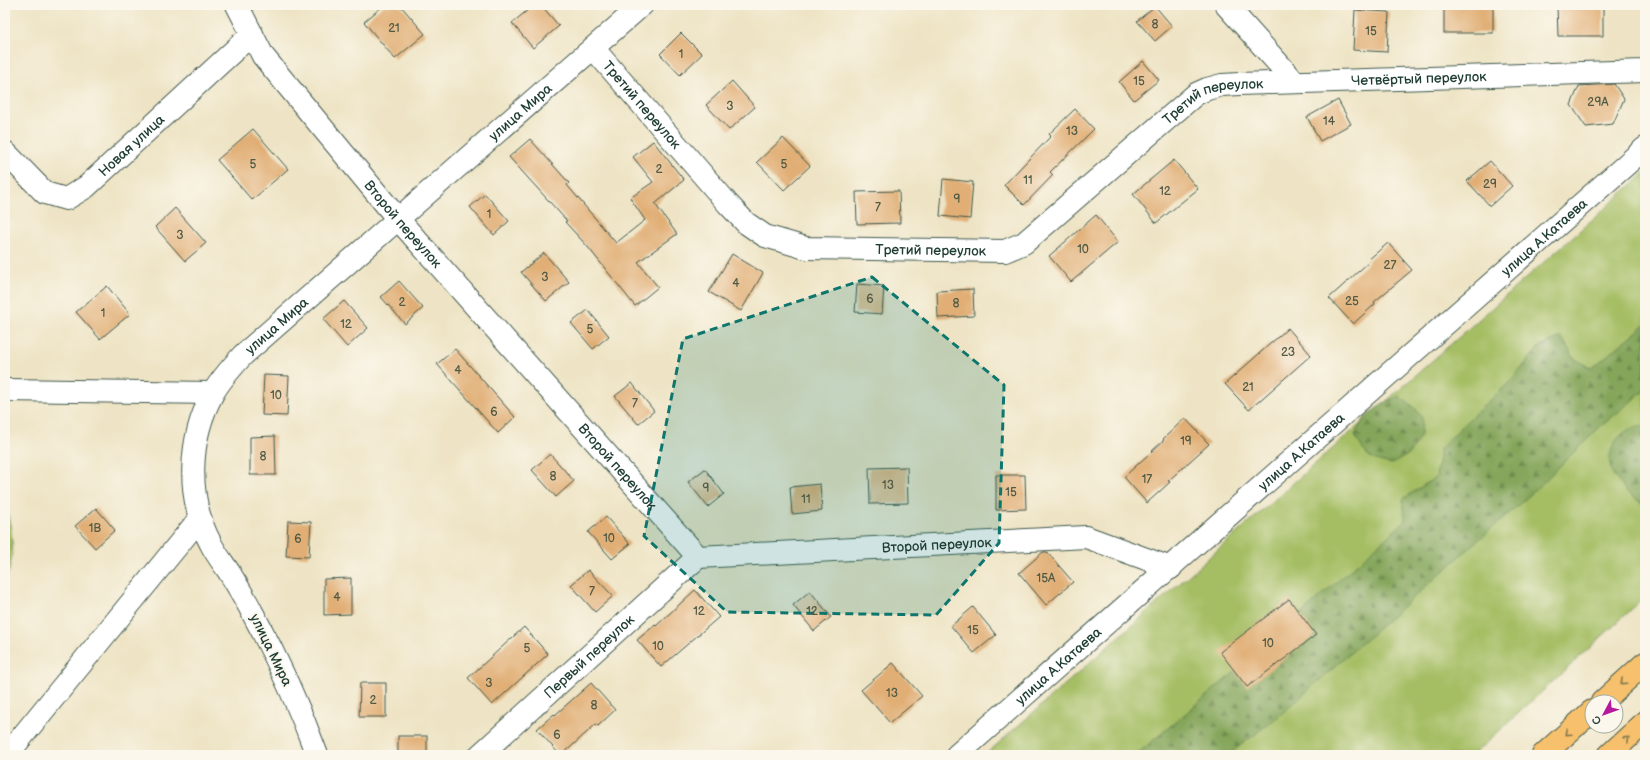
<svg xmlns="http://www.w3.org/2000/svg" width="1650" height="760" font-family="'Balsamiq Sans',sans-serif">
<style>
.green{fill:#a5be64;stroke:#627e4c}
.forest{fill:url(#forest-firs);stroke:#527147}
.building{fill:#e1af76}
.lines{fill:none;stroke-linecap:round;stroke-linejoin:round}
.minor-casing{stroke:#3e564a;stroke-width:24}
.highway-casing{stroke:#3e564a;stroke-width:24}
.minor{stroke:#fff;stroke-width:22}
.highway{stroke:#f7c06c;stroke-width:22}
.oneway{stroke:#80784d}
.marked{fill:#0f766e;fill-opacity:0.2;stroke:#0f766e;stroke-width:3;stroke-dasharray:8 5;stroke-linejoin:round}
.labels{text-anchor:middle;dominant-baseline:central;stroke-width:4;stroke-linejoin:round;paint-order:stroke}
.number-label{font-size:12px;fill:#505a44}
.street-label{font-size:14px;fill:#1f3d34;stroke:#fbf7ec}
</style>
<defs>
<pattern id="forest-firs" width="22" height="20" patternUnits="userSpaceOnUse"><rect width="22" height="20" fill="#84a55a"/><path d="M5 1l3.5 6h-7zM16 11l3.5 6h-7z" fill="#6b884b"/></pattern>
</defs>
<rect width="100%" height="100%" fill="#fbf7ec"/>
<filter id="ink" filterUnits="userSpaceOnUse"><feTurbulence type="fractalNoise" baseFrequency=".025" numOctaves="2"/><feDisplacementMap in="SourceGraphic" scale="8" xChannelSelector="R" yChannelSelector="G"/><feConvolveMatrix kernelMatrix="1 2 1 2 8 2 1 2 1" color-interpolation-filters="sRGB"/></filter>
<filter id="wash" filterUnits="userSpaceOnUse"><feTurbulence type="fractalNoise" baseFrequency=".012" numOctaves="4" result="noise"/><feDisplacementMap in="SourceGraphic" scale="16" xChannelSelector="R" yChannelSelector="G"/><feGaussianBlur stdDeviation="0.9" result="paint"/><feColorMatrix in="noise" values="0 0 0 0 0 0 0 0 0 0 0 0 0 0 0 0 0 1.4 0 .05"/><feComposite in="paint" operator="in"/></filter>
<g filter="url(#wash)">
<rect width="100%" height="100%" fill="#eee4c5"/>
<g class="green">
<path d="M 1645,173 L 1645,597 L 1473,755 L 985,755 Z"/>
<path d="M 5,505 C 13,530 16,557 5,580 Z"/>
</g>
<g class="forest">
<path d="M 1645,325 L 1645,390 L 1600,427 L 1532,493 L 1280,715 L 1228,755 L 1136,755 L 1255,655 L 1405,521 L 1403,499 L 1436,477 L 1440,449 L 1467,421 L 1511,381 L 1540,346 L 1561,337 L 1575,359 L 1592,368 Z"/>
<path d="M 1399,396 L 1415,408 L 1422,418 L 1421,435 L 1409,454 L 1392,464 C 1368,459 1367,458 1355,435 L 1363,419 L 1383,403 Z"/>
<path d="M 1645,425 L 1645,504 C 1640,503 1636,499 1632,496 C 1626,491 1613,477 1611,470 C 1605,446 1622,427 1645,425 Z"/>
</g>
<g id="blocks">
<g class="building">
<path d="M 384,5 L 400,5 L 425,34 L 395,59 L 364,22 Z"/>
<path d="M 534,5 L 541,5 L 559,26 L 533,48 L 512,23 Z"/>
<rect x="1444" y="5" width="49" height="28"/>
<path d="M 1557,5 L 1603,5 L 1603,36 L 1558,36 Z"/>
<path d="M 1155,6 L 1172,26 L 1155,41 L 1137,21 Z"/>
<path d="M 1355,10 L 1389,12 L 1387,52 L 1353,50 Z"/>
<path d="M 681,33 L 702,54 L 680,75 L 660,54 Z"/>
<path d="M 1143,61 L 1159,80 L 1134,100 L 1119,82 Z"/>
<path d="M 732,81 L 755,107 L 729,130 L 706,105 Z"/>
<path d="M 1614,84 L 1624,99 L 1613,124 L 1586,127 L 1571,105 L 1579,86 Z"/>
<path d="M 1338,100 L 1351,124 L 1320,141 L 1307,117 Z"/>
<path d="M 1075,109 L 1094,129 L 1050,172 L 1053,175 L 1024,205 L 1004,185 L 1051,136 L 1049,134 Z"/>
<path d="M 253,129 L 288,169 L 252,200 L 217,160 Z"/>
<path d="M 783,138 L 810,166 L 784,190 L 757,162 Z"/>
<path d="M 530,139 L 569,183 L 567,185 L 616,243 L 645,220 L 630,198 L 653,182 L 633,157 L 653,141 L 684,180 L 655,204 L 677,234 L 638,262 L 658,287 L 635,306 L 587,246 L 565,222 L 567,221 L 509,157 Z"/>
<path d="M 1174,160 L 1198,189 L 1156,223 L 1133,194 Z"/>
<path d="M 1490,161 L 1512,186 L 1490,206 L 1467,181 Z"/>
<path d="M 943,179 L 973,182 L 970,219 L 940,216 Z"/>
<path d="M 899,191 L 900,223 L 857,224 L 856,192 Z"/>
<path d="M 485,194 L 509,221 L 494,235 L 470,207 Z"/>
<path d="M 175,208 L 206,243 L 185,261 L 155,227 Z"/>
<path d="M 1096,215 L 1118,242 L 1071,282 L 1049,256 Z"/>
<path d="M 1388,243 L 1412,270 L 1374,302 L 1375,304 L 1353,324 L 1329,298 L 1369,262 L 1368,260 Z"/>
<path d="M 544,253 L 569,282 L 546,301 L 521,272 Z"/>
<path d="M 732,254 L 763,273 L 741,311 L 709,292 Z"/>
<path d="M 399,281 L 423,308 L 405,324 L 381,297 Z"/>
<path d="M 857,284 L 884,286 L 882,314 L 855,312 Z"/>
<path d="M 107,286 L 130,314 L 100,339 L 76,312 Z"/>
<path d="M 973,289 L 974,316 L 938,318 L 937,291 Z"/>
<path d="M 344,301 L 368,328 L 347,347 L 323,319 Z"/>
<path d="M 588,310 L 609,336 L 593,349 L 571,323 Z"/>
<path d="M 1288,328 L 1311,355 L 1249,410 L 1225,384 Z"/>
<path d="M 455,349 L 515,417 L 498,433 L 437,364 Z"/>
<path d="M 264,375 L 289,376 L 287,416 L 262,415 Z"/>
<path d="M 632,383 L 654,411 L 638,424 L 615,396 Z"/>
<path d="M 1185,418 L 1209,444 L 1168,481 L 1170,482 L 1147,503 L 1124,477 L 1164,440 L 1163,439 Z"/>
<path d="M 275,436 L 276,475 L 250,475 L 250,437 Z"/>
<path d="M 550,454 L 574,481 L 556,497 L 532,470 Z"/>
<path d="M 907,467 L 908,503 L 870,504 L 869,468 Z"/>
<path d="M 705,469 L 724,494 L 708,507 L 688,482 Z"/>
<path d="M 996,475 L 1025,475 L 1026,509 L 996,510 Z"/>
<path d="M 820,484 L 822,511 L 792,514 L 790,487 Z"/>
<path d="M 96,508 L 115,530 L 95,548 L 75,526 Z"/>
<path d="M 606,517 L 630,544 L 612,559 L 588,532 Z"/>
<path d="M 288,521 L 311,522 L 309,557 L 286,556 Z"/>
<path d="M 1043,552 L 1047,552 L 1073,582 L 1046,605 L 1019,573 Z"/>
<path d="M 588,570 L 613,596 L 595,612 L 571,585 Z"/>
<path d="M 351,578 L 351,614 L 324,615 L 324,579 Z"/>
<path d="M 695,590 L 719,617 L 661,667 L 637,640 L 655,625 L 656,626 Z"/>
<path d="M 810,591 L 831,617 L 814,631 L 793,605 Z"/>
<path d="M 1289,599 L 1316,635 L 1247,687 L 1220,652 Z"/>
<path d="M 973,607 L 996,635 L 974,653 L 951,626 Z"/>
<path d="M 524,627 L 548,654 L 492,705 L 468,678 Z"/>
<path d="M 893,663 L 922,696 L 890,723 L 861,690 Z"/>
<path d="M 360,683 L 386,683 L 386,717 L 359,717 Z"/>
<path d="M 591,683 L 615,710 L 598,726 L 596,724 L 562,755 L 560,755 L 537,729 L 554,714 L 555,715 Z"/>
<rect x="398" y="736" width="29" height="19"/>
</g>
</g>
</g>
<g filter="url(#ink)">
<use href="#blocks" fill-opacity="0" stroke="#3e564a" stroke-width="1"/>
<g class="lines">
<defs>
<g id="minor">
<path id="s1" d="M 237,5 L 263,56 L 397,218 L 698,557"/>
<path d="M 1226,5 L 1294,81"/>
<path id="s2" d="M 593,48 L 728,204 L 746,223 L 765,236 L 806,248 L 1005,251 L 1024,243 L 1196,94 L 1207,89 L 1222,85 L 1239,84 L 1645,71"/>
<path id="s3" d="M 5,152 L 45,193 L 66,199 L 86,187 L 252,34"/>
<path d="M 5,390 L 213,393"/>
<path id="s4" d="M 698,557 L 1086,537 L 1171,568"/>
<path d="M 7,755 L 200,518"/>
<path id="s5" d="M 317,755 C 299,706 277,658 252,612 C 245,598 237,585 229,572 C 223,563 216,554 211,544 C 186,498 188,439 213,393 C 221,379 232,367 243,355 L 642,5"/>
<path id="s6" d="M 480,755 L 698,557"/>
<path id="s7" d="M 957,755 L 1645,148"/>
</g>
<g id="highway">
<path d="M 1602,702 L 1645,663"/>
<path d="M 1543,755 L 1592,711"/>
<path d="M 1609,755 L 1645,722"/>
</g>
</defs>
<use href="#minor" class="minor-casing"/>
<use href="#highway" class="highway-casing"/>
<use href="#minor" class="minor"/>
<use href="#highway" class="highway"/>
</g>
<defs><path id="oneway-chevron" d="M-2-3.5L2.5 0L-2 3.5" fill="none" stroke-width="1.6" stroke-linecap="round" stroke-linejoin="round"/></defs>
<g class="oneway">
<use href="#oneway-chevron" transform="translate(1623 682) rotate(138)"/>
<use href="#oneway-chevron" transform="translate(1568 733) rotate(138)"/>
<use href="#oneway-chevron" transform="translate(1627 739) rotate(-42)"/>
</g>
</g>
<path class="marked" d="M 872,277 L 1004,385 L 999,543 L 936,615 L 727,612 L 644,536 L 683,339 Z"/>
<g class="labels">
<g class="number-label">
<text x="1155" y="24">8</text>
<text x="394" y="28">21</text>
<text x="1371" y="31">15</text>
<text x="681" y="54">1</text>
<text x="1139" y="81">15</text>
<text x="1598" y="102">29А</text>
<text x="730" y="106">3</text>
<text x="1329" y="121">14</text>
<text x="1072" y="131">13</text>
<text x="253" y="164">5</text>
<text x="784" y="164">5</text>
<text x="659" y="169">2</text>
<text x="1028" y="180">11</text>
<text x="1490" y="184">29</text>
<text x="1165" y="191">12</text>
<text x="957" y="199">9</text>
<text x="878" y="207">7</text>
<text x="489" y="214">1</text>
<text x="180" y="235">3</text>
<text x="1083" y="249">10</text>
<text x="1390" y="265">27</text>
<text x="545" y="277">3</text>
<text x="736" y="283">4</text>
<text x="870" y="299">6</text>
<text x="1352" y="301">25</text>
<text x="402" y="302">2</text>
<text x="956" y="303">8</text>
<text x="103" y="313">1</text>
<text x="346" y="324">12</text>
<text x="590" y="329">5</text>
<text x="1288" y="352">23</text>
<text x="458" y="370">4</text>
<text x="1248" y="387">21</text>
<text x="276" y="395">10</text>
<text x="635" y="403">7</text>
<text x="494" y="412">6</text>
<text x="1186" y="441">19</text>
<text x="263" y="456">8</text>
<text x="553" y="476">8</text>
<text x="1147" y="479">17</text>
<text x="888" y="485">13</text>
<text x="706" y="488">9</text>
<text x="1011" y="492">15</text>
<text x="806" y="499">11</text>
<text x="95" y="528">1В</text>
<text x="609" y="538">10</text>
<text x="298" y="539">6</text>
<text x="1046" y="578">15А</text>
<text x="592" y="591">7</text>
<text x="337" y="597">4</text>
<text x="699" y="611">12</text>
<text x="812" y="611">12</text>
<text x="973" y="630">15</text>
<text x="1268" y="643">10</text>
<text x="658" y="646">10</text>
<text x="527" y="648">5</text>
<text x="489" y="683">3</text>
<text x="892" y="693">13</text>
<text x="373" y="700">2</text>
<text x="594" y="705">8</text>
<text x="557" y="735">6</text>
</g>
<g class="street-label">
<text stroke="none"><textPath href="#s2" startOffset="970">Четвёртый переулок</textPath></text>
<text stroke="none"><textPath href="#s2" startOffset="759">Третий переулок</textPath></text>
<text stroke="none"><textPath href="#s2" startOffset="75">Третий переулок</textPath></text>
<text stroke="none"><textPath href="#s5" startOffset="811">улица Мира</textPath></text>
<text stroke="none"><textPath href="#s3" startOffset="164">Новая улица</textPath></text>
<text stroke="none"><textPath href="#s1" startOffset="276">Второй переулок</textPath></text>
<text stroke="none"><textPath href="#s7" startOffset="783">улица А.Катаева</textPath></text>
<text stroke="none"><textPath href="#s2" startOffset="423">Третий переулок</textPath></text>
<text stroke="none"><textPath href="#s5" startOffset="487">улица Мира</textPath></text>
<text stroke="none"><textPath href="#s7" startOffset="459">улица А.Катаева</textPath></text>
<text stroke="none"><textPath href="#s1" startOffset="600">Второй переулок</textPath></text>
<text stroke="none"><textPath href="#s4" startOffset="239">Второй переулок</textPath></text>
<text transform="translate(271 650) rotate(64)">улица Мира</text>
<text stroke="none"><textPath href="#s6" startOffset="147">Первый переулок</textPath></text>
<text stroke="none"><textPath href="#s7" startOffset="135">улица А.Катаева</textPath></text>
</g>
</g>
<rect width="1650" height="760" fill="none" stroke="#fbf7ec" stroke-width="20"/>
<g transform="translate(1604 714) rotate(229)"><circle r="19" fill="#fbf7ec" stroke="#a3ada2"/>
<path d="M0-3L7 15L0 10L-7 15Z" fill="#b5179e"/>
<text y="-6" font-size="11" font-weight="bold" text-anchor="middle" fill="#1f3d34">С</text>
</g>
</svg>
